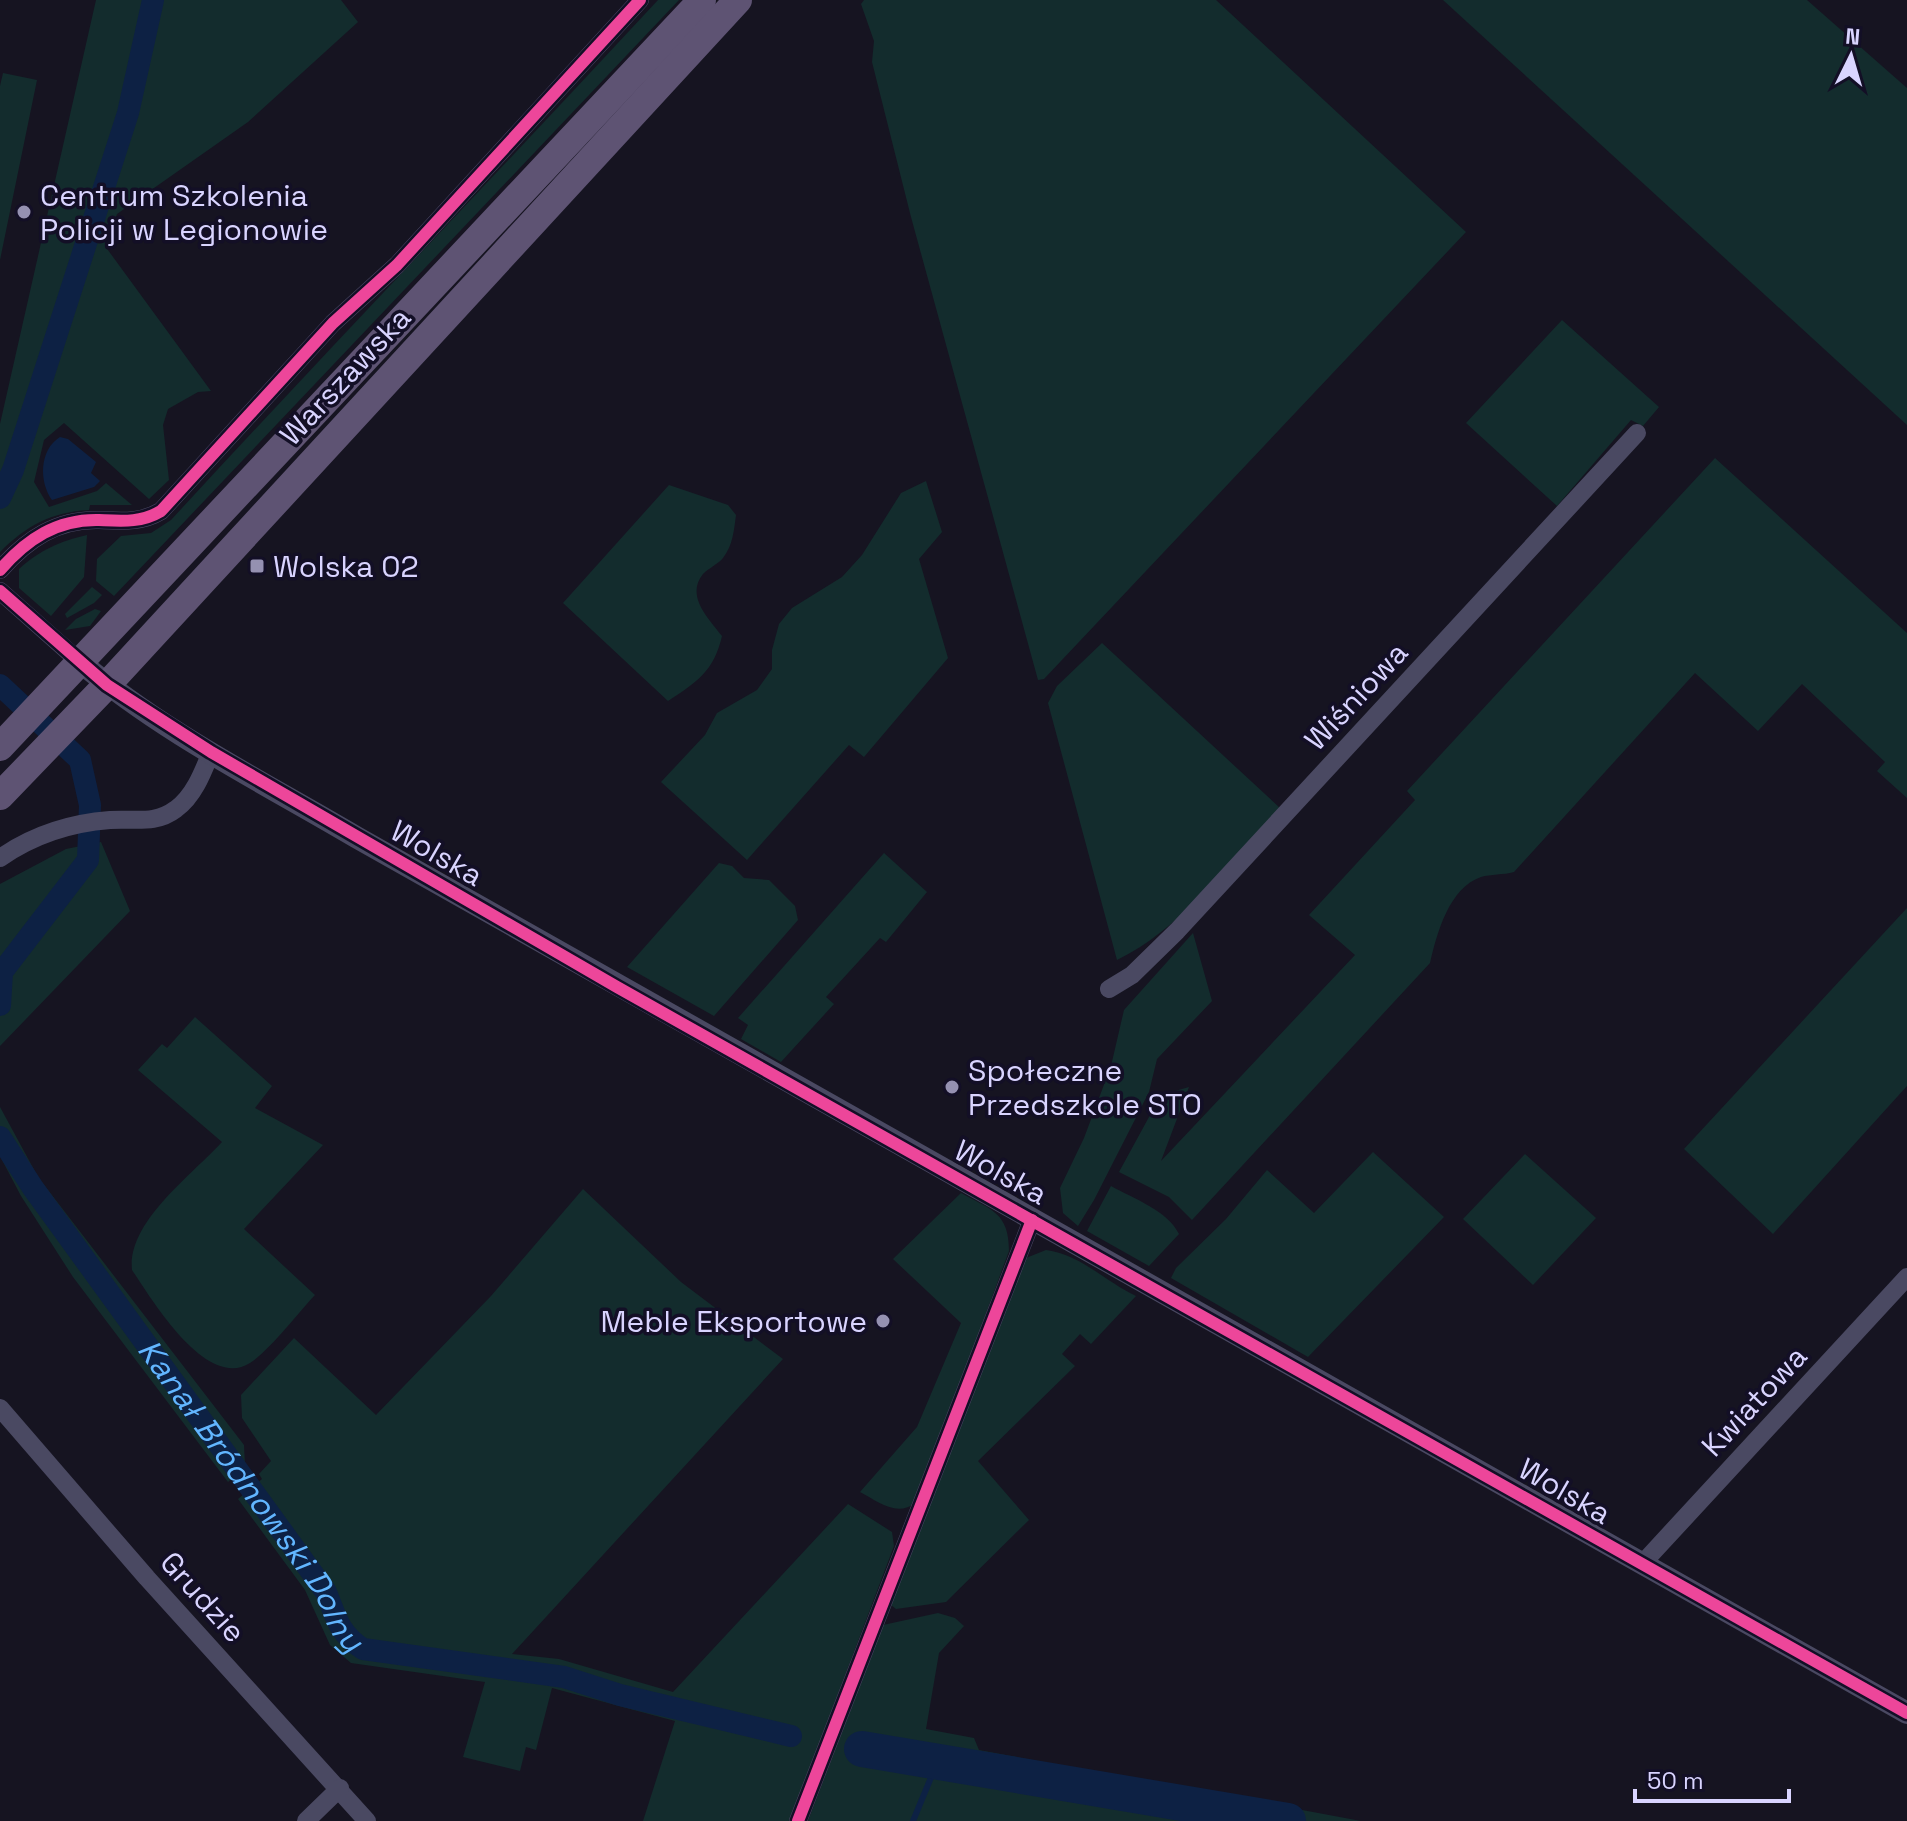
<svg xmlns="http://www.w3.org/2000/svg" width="1907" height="1821" font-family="'Space Grotesk',sans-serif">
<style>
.green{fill:#132c2d}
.water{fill:#0d2144}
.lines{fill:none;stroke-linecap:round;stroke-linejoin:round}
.stream{stroke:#0d2144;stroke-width:6}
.canal{stroke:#0d2144;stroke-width:22}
.river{stroke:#0d2144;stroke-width:36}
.minor{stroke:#4a4962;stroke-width:18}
.tertiary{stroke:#4a4962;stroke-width:22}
.primary{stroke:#5e5373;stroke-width:28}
.cycleway-casing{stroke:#130f26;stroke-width:17}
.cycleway{stroke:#ed469a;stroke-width:12}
.poi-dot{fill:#9591b1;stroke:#130f26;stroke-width:3}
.labels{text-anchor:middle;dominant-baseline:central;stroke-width:7;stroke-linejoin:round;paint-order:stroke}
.poi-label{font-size:30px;fill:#d9d4ff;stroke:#130f26;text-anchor:start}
.street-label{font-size:30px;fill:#d9d4ff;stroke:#130f26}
.water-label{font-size:32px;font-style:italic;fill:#62b6ff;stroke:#130f26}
</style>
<rect width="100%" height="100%" fill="#161421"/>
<g class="green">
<path d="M 96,0 L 341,0 L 358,22 L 248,122 L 117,214 L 105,246 L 211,391 L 198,392 L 168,409 L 163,425 L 169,480 L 149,499 L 64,423 L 44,440 L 34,482 L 49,507 L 97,491 L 106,483 L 132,505 L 90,505 L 89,510 C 51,512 26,526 0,552 L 0,424 Z"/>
<path d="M 658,0 L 679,0 L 114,596 L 96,581 L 97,559 L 121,536 L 151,533 L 171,520 C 332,345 497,174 658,0 Z"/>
<path d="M 864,0 L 1216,0 L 1466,232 L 1044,679 L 1038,680 L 911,217 L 872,62 L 874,41 L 861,4 Z"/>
<path d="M 1443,0 L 1807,0 L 1907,88 L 1907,425 Z"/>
<path d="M 3,73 L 37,80 L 0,260 L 0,86 Z"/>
<path d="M 1562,320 L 1659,407 L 1643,426 L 1631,420 L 1557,506 L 1466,423 Z"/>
<path d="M 1715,458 L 1907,633 L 1907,798 L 1877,771 L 1885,762 L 1802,684 L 1758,731 L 1695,673 L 1514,872 C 1503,875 1491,874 1481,877 C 1449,888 1437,933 1430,963 L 1192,1220 L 1169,1197 L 1119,1172 L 1161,1095 L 1189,1087 L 1161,1161 L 1355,955 L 1309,915 L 1415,800 L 1407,791 Z"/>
<path d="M 926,481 L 942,532 L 919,559 L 948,658 L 864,757 L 849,745 L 747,860 L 661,782 L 705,735 L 717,713 L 757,690 L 772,669 L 772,650 L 779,624 L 792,608 L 842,577 L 862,555 L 901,493 Z"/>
<path d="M 669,485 L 728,505 L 736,515 C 734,530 733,545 723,558 C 718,564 709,568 703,574 C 685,596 709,619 722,636 C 714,671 697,682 668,701 L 563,603 Z"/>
<path d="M 87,535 L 84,577 L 51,616 L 19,588 L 19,569 C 40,550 60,541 87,535 Z"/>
<path d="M 92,587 L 102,595 L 94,603 L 67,618 L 65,614 Z"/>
<path d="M 95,609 L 101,611 L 90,626 L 65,630 L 76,619 Z"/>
<path d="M 1102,643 L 1280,808 C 1232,860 1182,929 1117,960 L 1048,703 L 1057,686 Z"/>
<path d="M 101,842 L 130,911 L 0,1046 L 0,884 L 66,849 Z"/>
<path d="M 884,853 L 927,892 L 886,942 L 880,938 L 826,997 L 834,1004 L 781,1062 L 741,1039 L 748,1025 L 738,1018 Z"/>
<path d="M 719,863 L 732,866 L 744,878 L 769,880 L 795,906 L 798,920 L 714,1016 L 627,967 Z"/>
<path d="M 1907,908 L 1907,1086 L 1773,1234 L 1684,1149 Z"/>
<path d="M 1193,933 L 1212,1001 L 1157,1059 L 1149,1092 L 1094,1200 L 1078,1226 L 1063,1213 L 1060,1188 L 1084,1138 L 1111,1066 L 1124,1010 Z"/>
<path d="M 195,1017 L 272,1086 L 255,1108 L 323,1145 L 244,1229 L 315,1295 C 298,1313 269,1351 250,1363 C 206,1391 151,1298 132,1270 C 127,1222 192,1175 222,1142 L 138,1070 L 162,1044 L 167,1048 Z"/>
<path d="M 0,1107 L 38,1177 L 244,1445 L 245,1466 L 228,1482 L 73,1277 L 21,1196 L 0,1156 Z"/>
<path d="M 1373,1152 L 1444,1217 L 1308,1357 L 1171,1278 L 1176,1268 L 1226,1219 L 1267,1170 L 1314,1213 Z"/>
<path d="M 1525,1154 L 1596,1218 L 1533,1285 L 1463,1219 Z"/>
<path d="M 1111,1186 C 1134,1199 1167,1210 1179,1234 L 1149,1266 L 1087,1231 Z"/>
<path d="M 583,1189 L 681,1282 L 783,1359 L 512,1654 L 559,1659 L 673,1692 L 848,1504 L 892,1532 L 894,1546 L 790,1821 L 643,1821 L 675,1721 L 552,1688 L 536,1750 L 526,1747 L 520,1771 L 463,1757 L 485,1682 L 351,1663 L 330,1645 L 305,1590 L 238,1499 L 262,1479 L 259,1474 L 271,1461 L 242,1418 L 241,1395 L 294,1338 L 376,1415 L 491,1296 Z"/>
<path d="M 961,1193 C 992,1210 1009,1213 1009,1251 L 916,1503 C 896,1517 879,1502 860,1492 L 917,1427 L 961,1323 L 893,1259 Z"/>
<path d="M 1046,1250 C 1080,1254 1106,1282 1136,1296 L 1091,1344 L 1080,1334 L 1062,1354 L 1075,1366 L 978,1461 L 1029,1520 L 946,1602 L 896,1609 L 891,1605 L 1026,1258 Z"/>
<path d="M 938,1613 L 955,1618 L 964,1626 L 939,1653 L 926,1729 L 974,1738 L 979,1750 L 1361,1821 L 808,1821 L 883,1625 Z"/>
</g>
<path class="water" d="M 60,437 L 68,439 L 96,462 L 91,473 L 100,481 L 94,487 L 52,500 C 39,482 39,450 60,437 Z"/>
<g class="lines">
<path class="stream" d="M 913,1821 L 937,1763"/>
<g class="canal">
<path d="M 0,498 L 13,470 L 128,113 L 153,0"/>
<path d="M 0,685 L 80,760 L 90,805 L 88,860 L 2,972 L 0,1005"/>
<path id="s1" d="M 0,1137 L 33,1188 L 326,1592 C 336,1617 339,1634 363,1649 L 564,1677 L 620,1695 L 791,1736"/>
</g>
<path class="river" d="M 862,1749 L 1288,1821"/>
<g class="minor">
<path d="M 0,570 C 27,539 57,519 99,520 C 122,521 141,523 161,511 L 333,323 L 397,265 L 640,0"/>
<path d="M 0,591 L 79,661"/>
<path d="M 0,858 C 33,835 70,823 110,820 C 134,818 155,825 176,809 C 194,796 203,772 211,752"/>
<path d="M 1109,989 L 1132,975 L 1177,931 L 1637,433"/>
<path d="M 0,1408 L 147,1578 L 367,1821"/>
<path d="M 1642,1564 L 1907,1277"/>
<path d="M 306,1821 L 340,1788"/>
<path d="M 798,1821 L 1032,1220"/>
</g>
<path class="tertiary" d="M 79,661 C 162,732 263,782 356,837 L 1907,1713"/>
<g class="primary">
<path d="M 0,747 L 702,0"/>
<path d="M 0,796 L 107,685 L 738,0"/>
</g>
<defs>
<g id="cycleway">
<path d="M 0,570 C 27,539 57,519 99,520 C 122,521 141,523 161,511 L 333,323 L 397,265 L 640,0"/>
<path d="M 0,591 L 107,685 L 211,752 L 617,987 L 1907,1713"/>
<path d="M 798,1821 L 1032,1220"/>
</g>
</defs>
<use href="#cycleway" class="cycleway-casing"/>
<use href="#cycleway" class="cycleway"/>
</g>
<g class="poi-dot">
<circle cx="24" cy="212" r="8"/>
<rect x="249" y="558" width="16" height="16" rx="4"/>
<circle cx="952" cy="1087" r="8"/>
<circle cx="883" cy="1321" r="8"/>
</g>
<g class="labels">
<g class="poi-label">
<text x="40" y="195">Centrum Szkolenia<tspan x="40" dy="34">Policji w Legionowie</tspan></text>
<text x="273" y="566">Wolska 02</text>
<text x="968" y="1070">Społeczne<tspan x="968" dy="34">Przedszkole STO</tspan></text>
<text x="867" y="1321" text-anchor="end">Meble Eksportowe</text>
</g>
<g class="street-label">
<text transform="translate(345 376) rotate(-47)">Warszawska</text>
<text transform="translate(1356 696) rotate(-47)">Wiśniowa</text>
<text transform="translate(437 853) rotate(30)">Wolska</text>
<text transform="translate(1001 1172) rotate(29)">Wolska</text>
<text transform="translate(1754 1401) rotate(-47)">Kwiatowa</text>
<text transform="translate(1565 1491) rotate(30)">Wolska</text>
<text transform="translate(203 1597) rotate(48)">Grudzie</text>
</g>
<g class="water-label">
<text stroke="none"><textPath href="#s1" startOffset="438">Kanał Bródnowski Dolny</textPath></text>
</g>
</g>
<g transform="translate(1851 56) rotate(5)" stroke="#130f26" stroke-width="6" paint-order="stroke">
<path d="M0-6L14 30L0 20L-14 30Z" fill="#d9d4ff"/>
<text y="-12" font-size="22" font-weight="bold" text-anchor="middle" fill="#d9d4ff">N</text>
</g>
<path d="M1635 1789v12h154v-12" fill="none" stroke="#d9d4ff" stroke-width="4"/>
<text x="1647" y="1789" font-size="24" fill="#d9d4ff" stroke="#130f26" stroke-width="6" paint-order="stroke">50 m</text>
</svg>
